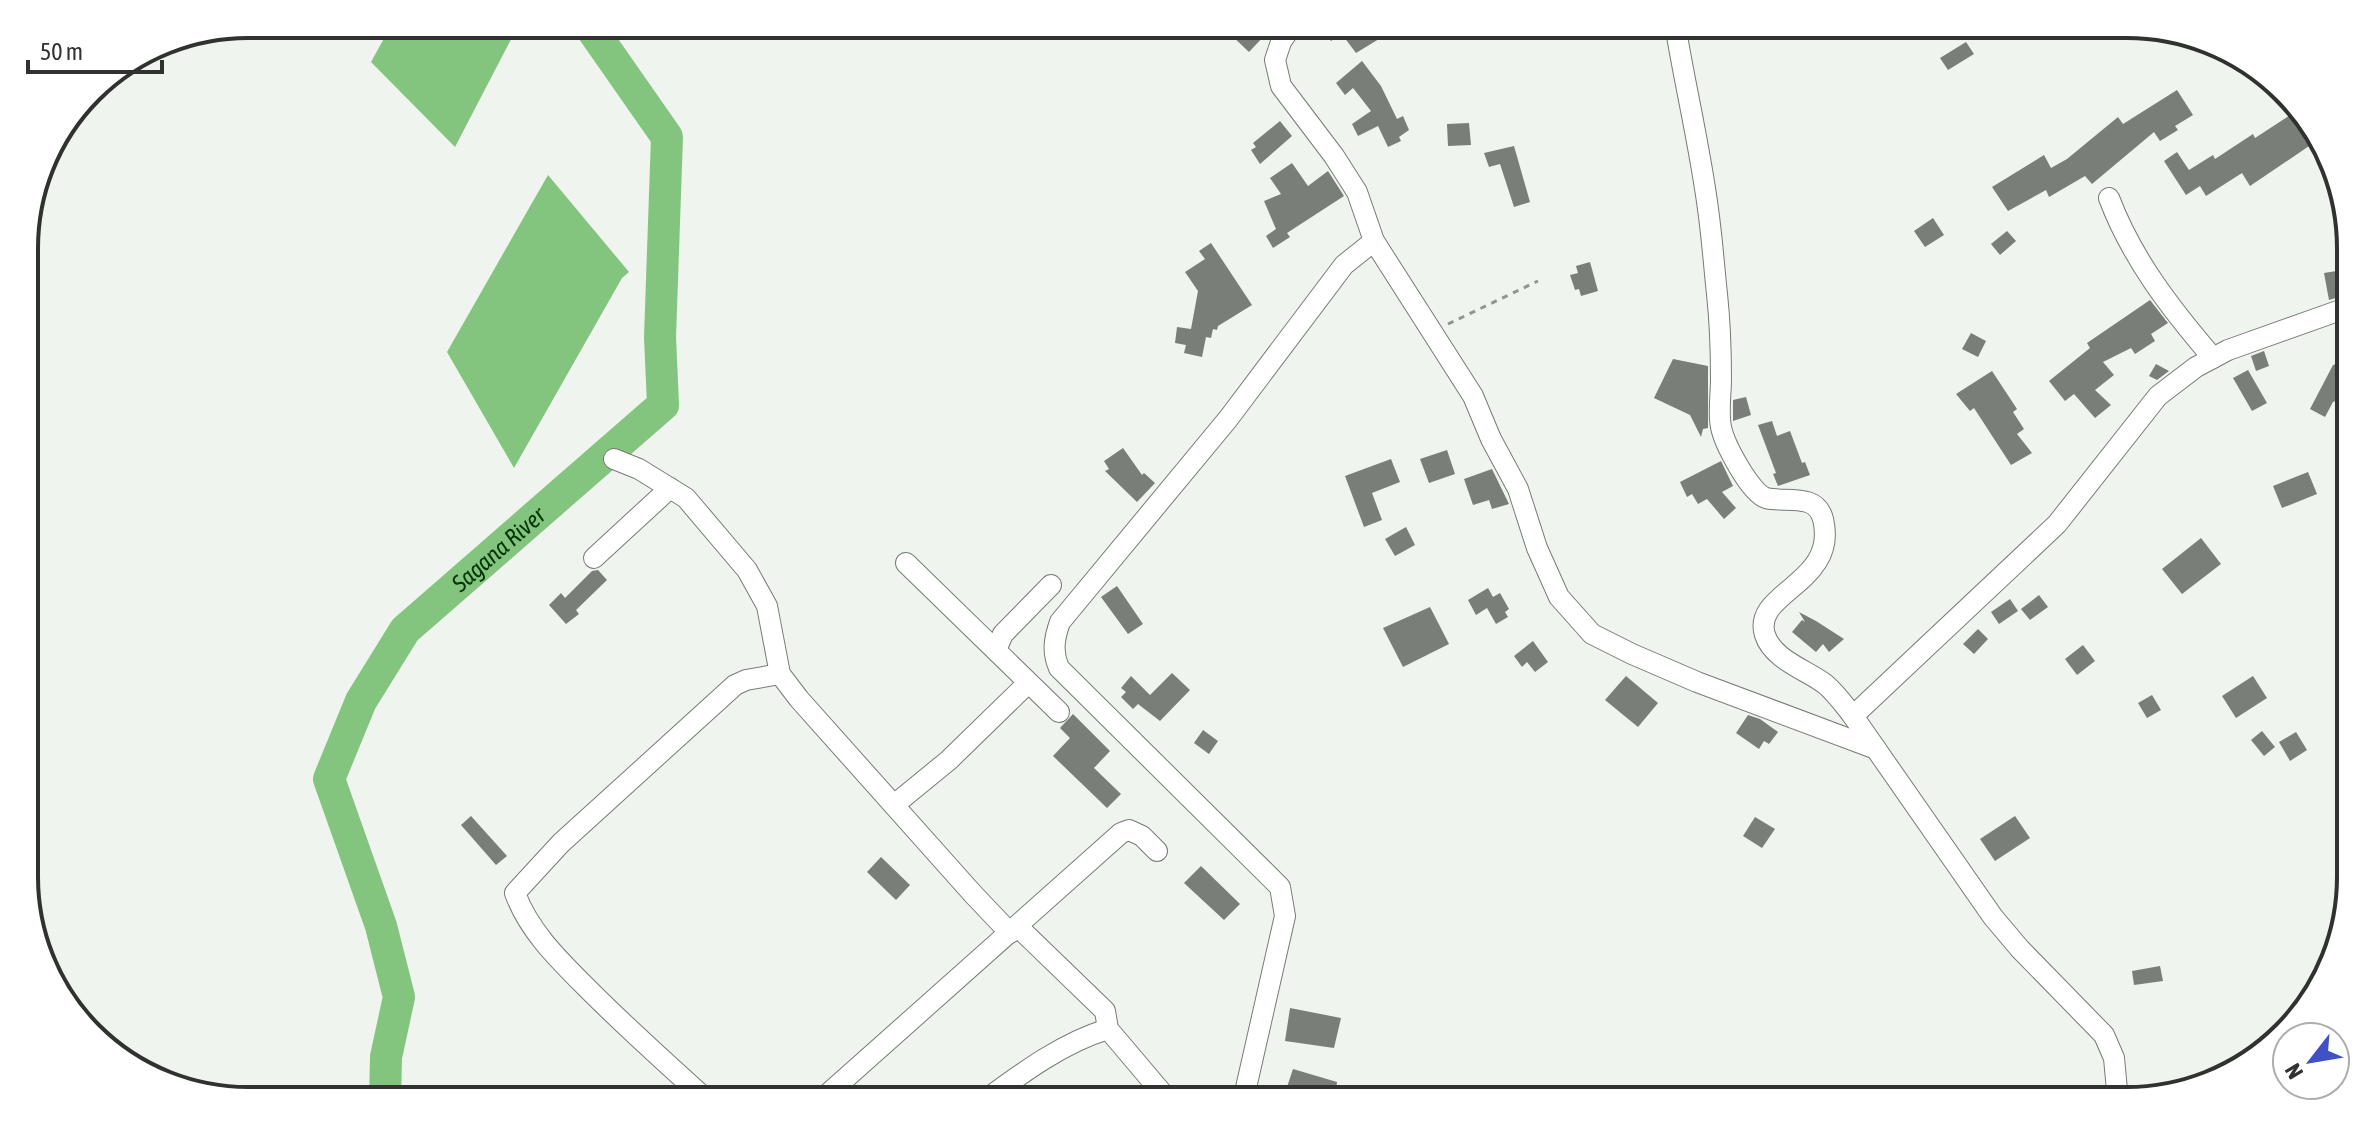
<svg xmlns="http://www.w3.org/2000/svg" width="2375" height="1125" font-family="'Asap Condensed',sans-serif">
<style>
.water{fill:#83c47f}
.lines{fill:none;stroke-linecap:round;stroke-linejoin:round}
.river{stroke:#83c47f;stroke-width:32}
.building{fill:#797e79}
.street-casing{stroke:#767b76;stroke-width:22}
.path{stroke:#919490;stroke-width:3;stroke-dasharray:6 6;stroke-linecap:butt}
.street{stroke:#fff;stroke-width:20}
.labels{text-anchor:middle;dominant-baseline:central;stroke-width:6;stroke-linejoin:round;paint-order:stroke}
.water-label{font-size:24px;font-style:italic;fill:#063507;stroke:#fff}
.rim{fill:none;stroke:#30322f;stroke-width:4}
</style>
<rect width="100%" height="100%" fill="#eff4ee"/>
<g class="water">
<path d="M 392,24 L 519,24 L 455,147 L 371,62 Z"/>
<path d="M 548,175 L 629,272 L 622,278 L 514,468 L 447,352 Z"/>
</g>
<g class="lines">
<path class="river" id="s1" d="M 385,1101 L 386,1057 L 399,997 L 381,926 L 329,779 L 361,701 L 405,630 L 663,405 L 660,337 L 667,137 L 593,31 L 599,24"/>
</g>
<g class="building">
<path d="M 1239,24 L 1254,24 L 1265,35 L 1249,52 L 1230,34 Z"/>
<path d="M 1318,24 L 1370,24 L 1379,39 L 1356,53 L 1344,37 L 1339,40 L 1337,37 L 1331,41 Z"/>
<path d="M 1966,42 L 1974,54 L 1948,70 L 1940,58 Z"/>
<path d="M 1362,61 L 1381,86 L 1397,119 L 1403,116 L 1409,130 L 1399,137 L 1401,141 L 1388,147 L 1378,126 L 1358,136 L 1352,124 L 1371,111 L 1353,88 L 1345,95 L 1336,83 Z"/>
<path d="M 2177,90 L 2193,115 L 2175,126 L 2178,130 L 2160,141 L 2154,132 L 2092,184 L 2085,176 L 2049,197 L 2046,190 L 2008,211 L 1992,187 L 2044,155 L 2051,168 L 2067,159 L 2118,117 L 2123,124 Z"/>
<path d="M 2295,112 L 2315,142 L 2250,186 L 2242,173 L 2206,196 L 2200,186 L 2186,195 L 2164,161 L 2177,152 L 2189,170 L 2213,155 L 2215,159 L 2253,134 L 2255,138 Z"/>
<path d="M 1280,121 L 1292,136 L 1260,164 L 1251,150 L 1256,147 L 1253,143 Z"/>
<path d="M 1469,123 L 1471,145 L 1448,146 L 1447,124 Z"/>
<path d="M 1514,146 L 1530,202 L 1514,207 L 1500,164 L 1489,167 L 1484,153 Z"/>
<path d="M 1292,163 L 1308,186 L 1328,171 L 1344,196 L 1287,233 L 1290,237 L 1273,248 L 1266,236 L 1276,229 L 1264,201 L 1281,194 L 1270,178 Z"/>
<path d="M 1933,218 L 1944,235 L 1925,247 L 1914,231 Z"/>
<path d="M 2007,231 L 2016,241 L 2000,255 L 1991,244 Z"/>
<path d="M 1211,243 L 1252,305 L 1218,326 L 1217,330 L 1213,329 L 1211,338 L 1206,337 L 1202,357 L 1184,353 L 1186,345 L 1175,343 L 1177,327 L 1191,329 L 1198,291 L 1185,272 L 1205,259 L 1199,251 Z"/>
<path d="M 1590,262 L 1598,291 L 1581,296 L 1579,289 L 1575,290 L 1570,275 L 1578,273 L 1576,266 Z"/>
<path d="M 2349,269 L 2349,294 L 2329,300 L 2324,273 Z"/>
<path d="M 2150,300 L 2168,323 L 2151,334 L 2155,341 L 2135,354 L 2131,348 L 2103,362 L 2114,375 L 2095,390 L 2111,405 L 2095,418 L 2074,394 L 2065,401 L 2049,381 L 2090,348 L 2087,343 Z"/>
<path d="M 1971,333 L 1986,341 L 1978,357 L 1962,349 Z"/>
<path d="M 2264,351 L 2269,366 L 2256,371 L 2251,356 Z"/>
<path d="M 2350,358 L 2350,395 L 2333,402 L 2325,417 L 2310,409 L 2333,365 Z"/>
<path d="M 1673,359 L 1708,366 L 1708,428 L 1703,429 L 1701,437 L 1690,415 L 1654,398 Z"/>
<path d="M 2156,364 L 2169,371 L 2157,380 L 2149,376 Z"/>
<path d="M 2248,370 L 2267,403 L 2252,411 L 2233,378 Z"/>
<path d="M 1992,371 L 2017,409 L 2013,412 L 2024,429 L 2017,434 L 2032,453 L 2011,465 L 1974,408 L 1970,411 L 1956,394 Z"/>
<path d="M 1746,397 L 1751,415 L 1733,421 L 1733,400 Z"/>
<path d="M 1772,421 L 1777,436 L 1790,431 L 1802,463 L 1805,462 L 1810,475 L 1778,486 L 1773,474 L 1776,473 L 1758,425 Z"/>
<path d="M 1123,448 L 1142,475 L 1144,473 L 1155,483 L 1137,502 L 1105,471 L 1109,469 L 1104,461 Z"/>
<path d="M 1447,450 L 1455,474 L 1429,483 L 1420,459 Z"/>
<path d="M 1391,459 L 1400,482 L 1372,493 L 1382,520 L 1364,527 L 1345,476 Z"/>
<path d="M 1721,461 L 1733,486 L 1722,492 L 1736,508 L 1724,519 L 1707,499 L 1698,504 L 1692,494 L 1687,497 L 1680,482 Z"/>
<path d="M 1492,469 L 1509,504 L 1492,509 L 1489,500 L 1473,505 L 1464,479 Z"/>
<path d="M 2308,472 L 2317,494 L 2282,508 L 2273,486 Z"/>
<path d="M 1406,527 L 1415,545 L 1395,556 L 1385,539 Z"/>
<path d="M 2201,538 L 2221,564 L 2182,594 L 2162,569 Z"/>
<path d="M 598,570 L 607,580 L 576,610 L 579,614 L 566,624 L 549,605 L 561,593 L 565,598 L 592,571 Z"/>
<path d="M 1117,586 L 1143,624 L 1128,634 L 1101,597 Z"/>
<path d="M 1488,588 L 1493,597 L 1500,593 L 1509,609 L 1505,612 L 1508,617 L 1496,624 L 1487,608 L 1476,615 L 1468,600 Z"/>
<path d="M 2039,595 L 2048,607 L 2030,620 L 2021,609 Z"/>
<path d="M 2010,599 L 2018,611 L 1999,624 L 1991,612 Z"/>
<path d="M 1430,607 L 1449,644 L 1403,667 L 1383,628 Z"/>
<path d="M 1799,612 L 1816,621 L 1844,639 L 1829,652 L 1823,644 L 1816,652 L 1792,632 L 1802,620 L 1805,622 Z"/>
<path d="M 1978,629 L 1988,639 L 1974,654 L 1963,644 Z"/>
<path d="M 1533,641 L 1548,662 L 1535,672 L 1527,662 L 1522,667 L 1514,656 Z"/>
<path d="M 2083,645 L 2095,661 L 2077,675 L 2065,659 Z"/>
<path d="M 1172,673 L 1190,690 L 1160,721 L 1138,704 L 1133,709 L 1121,697 L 1126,692 L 1121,688 L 1131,676 L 1150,695 Z"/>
<path d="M 1626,676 L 1658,703 L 1638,727 L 1605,700 Z"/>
<path d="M 2253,676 L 2267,698 L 2236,718 L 2222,696 Z"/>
<path d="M 2152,695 L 2161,710 L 2147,718 L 2138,703 Z"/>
<path d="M 1073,714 L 1110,751 L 1094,768 L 1121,794 L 1107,808 L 1053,756 L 1070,738 L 1060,728 Z"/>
<path d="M 1748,715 L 1760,719 L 1778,732 L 1769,744 L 1764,741 L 1759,749 L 1736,733 Z"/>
<path d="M 1203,730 L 1218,741 L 1209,754 L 1194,743 Z"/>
<path d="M 2262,731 L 2275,747 L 2264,756 L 2251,740 Z"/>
<path d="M 2296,732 L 2307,750 L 2290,761 L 2279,742 Z"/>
<path d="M 471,816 L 507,856 L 496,865 L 461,825 Z"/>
<path d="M 2015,816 L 2030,838 L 1995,861 L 1980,839 Z"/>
<path d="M 1755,817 L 1775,829 L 1762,848 L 1743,836 Z"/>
<path d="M 881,857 L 910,885 L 896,900 L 867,872 Z"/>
<path d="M 1201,866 L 1240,904 L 1224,920 L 1184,883 Z"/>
<path d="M 2160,966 L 2163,981 L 2134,985 L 2132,971 Z"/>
<path d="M 1290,1008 L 1341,1018 L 1334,1048 L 1285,1041 Z"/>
<path d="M 1293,1069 L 1337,1082 L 1335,1099 L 1287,1087 Z"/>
</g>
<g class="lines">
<defs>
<g id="street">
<path d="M 1293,24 L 1281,42 L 1275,60 L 1281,86 L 1334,156 L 1357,192 L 1374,241 L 1473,396 L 1491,439 L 1518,489 L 1537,548 L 1559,597 L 1592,634 L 1632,654 L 1697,682 L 1876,749"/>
<path d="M 1675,24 C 1685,86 1700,147 1708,209 C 1712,237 1714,266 1717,294 C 1720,322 1721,350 1721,379 C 1721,394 1718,413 1721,427 C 1724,443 1750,493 1766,498 C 1785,503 1816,492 1823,519 C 1839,584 1751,592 1765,635 C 1773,660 1807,670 1825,684 C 1836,693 1845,706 1853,716 L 1993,917 L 2020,949 L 2104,1035 L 2114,1058 L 2118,1101"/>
<path d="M 2109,198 C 2132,259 2171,309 2213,358"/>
<path d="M 614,459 L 639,469 L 686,498 L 747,570 L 767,606 L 780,674 L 799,699 L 973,894 L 1010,933"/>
<path d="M 594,558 L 670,488"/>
<path d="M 906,563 L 1059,712"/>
<path d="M 996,650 L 1003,634 L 1051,585"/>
<path d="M 1853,716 L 2057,524 L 2158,396 L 2196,367 L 2228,350 L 2349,307"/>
<path d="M 894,805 L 949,760 L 1027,684"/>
<path d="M 1017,926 L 1105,1011 L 1108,1029 L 1169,1101"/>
<path d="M 708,1101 C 668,1065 628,1029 590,991 C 561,962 529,932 515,893 L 561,843 L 735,685 L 746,680 L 780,674"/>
<path d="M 820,1101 L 1121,833 L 1129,830 L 1142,836 L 1157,851"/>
<path d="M 984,1101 C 1022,1073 1062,1043 1108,1029"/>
<path d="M 1243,1101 L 1285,916 L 1280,887 L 1059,668 C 1052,652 1054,639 1060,622 L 1228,419 L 1344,265 L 1374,241"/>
</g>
</defs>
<use href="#street" class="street-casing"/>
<path class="path" d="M 1448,324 L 1538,281"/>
<use href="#street" class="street"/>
</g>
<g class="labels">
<g class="water-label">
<text stroke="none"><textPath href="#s1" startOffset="626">Sagana River</textPath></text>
</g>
</g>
<path d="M0 0H2375V1125H0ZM248 38H2127A210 210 0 0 1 2337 248V877A210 210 0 0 1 2127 1087H248A210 210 0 0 1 38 877V248A210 210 0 0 1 248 38Z" fill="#fff" fill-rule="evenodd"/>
<path class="rim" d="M248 38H2127A210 210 0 0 1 2337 248V877A210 210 0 0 1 2127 1087H248A210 210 0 0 1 38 877V248A210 210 0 0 1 248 38Z"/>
<g transform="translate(2311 1061) rotate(239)"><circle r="38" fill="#ffffff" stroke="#acadac" stroke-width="2"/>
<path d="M0-6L14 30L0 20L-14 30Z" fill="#3f51c5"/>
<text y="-12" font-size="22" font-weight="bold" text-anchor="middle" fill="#30322f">N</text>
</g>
<path d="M28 60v12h134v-12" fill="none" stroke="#30322f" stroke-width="4"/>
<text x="40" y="60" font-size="24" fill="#30322f" stroke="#ffffff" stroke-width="6" paint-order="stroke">50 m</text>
</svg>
